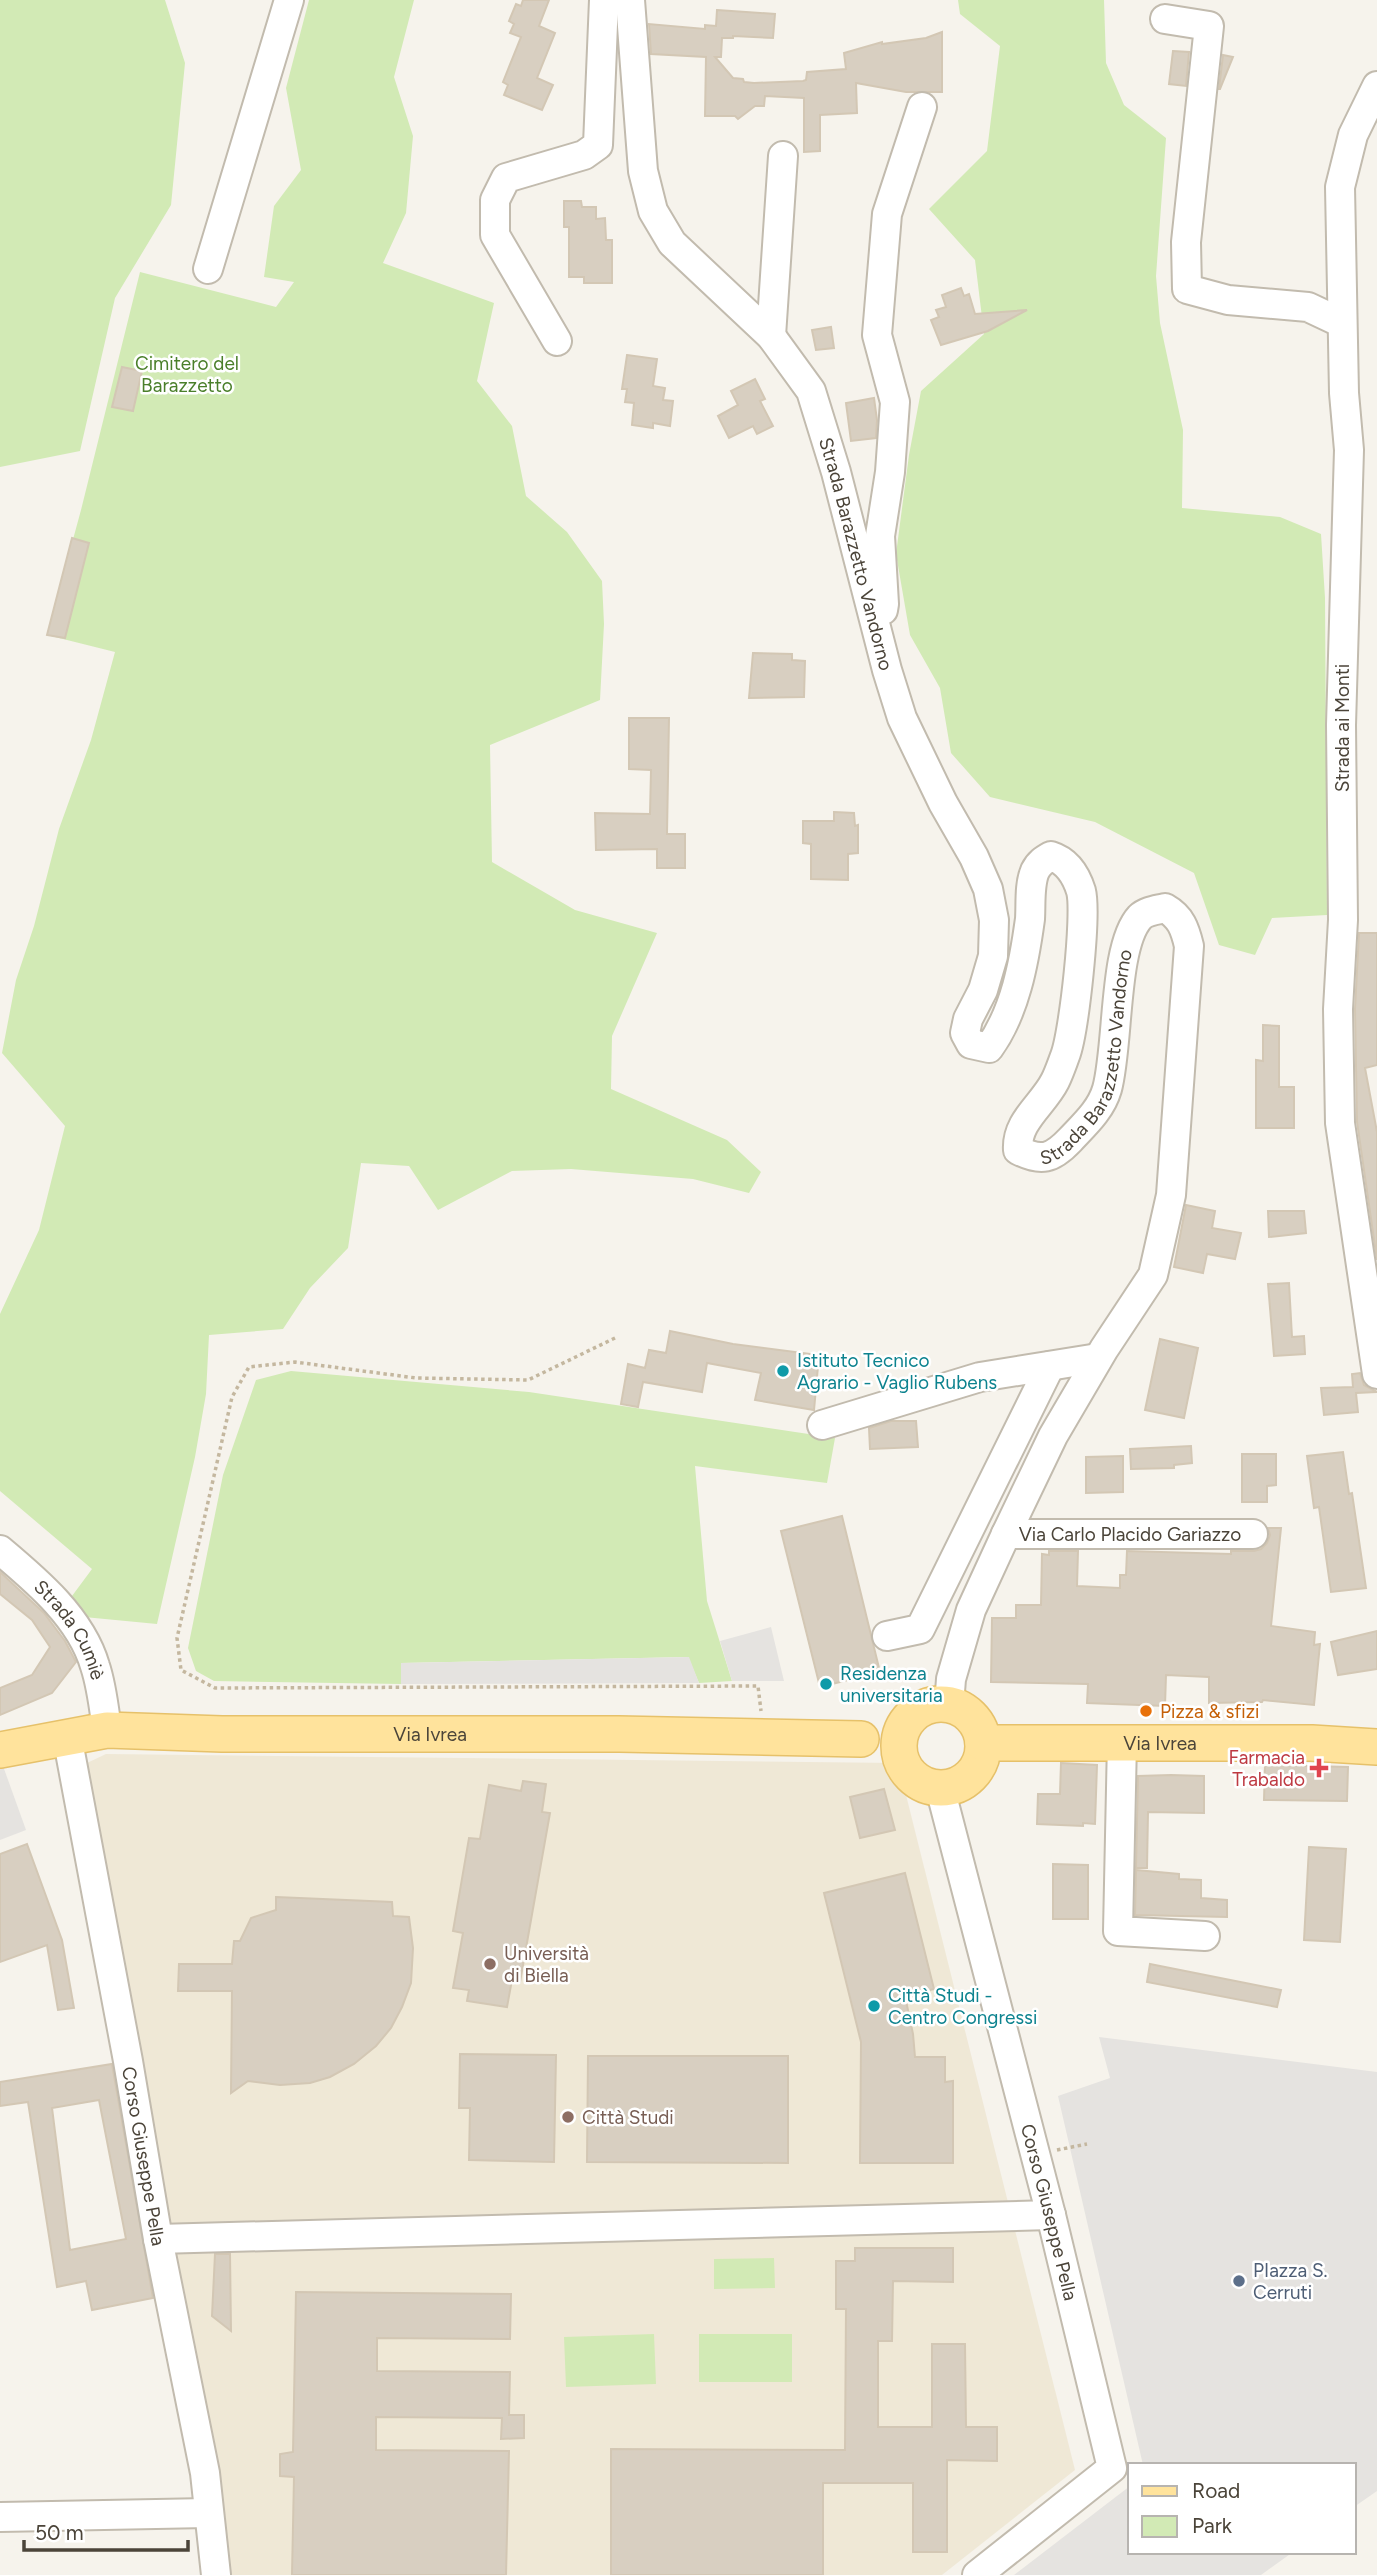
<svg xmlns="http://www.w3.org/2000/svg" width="1377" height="2575" font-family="Figtree,sans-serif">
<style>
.education{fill:#efe8d6}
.green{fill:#d2eab5}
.parking{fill:#e5e3e0}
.building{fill:#d8cfc1;stroke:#d3c7b4;stroke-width:2;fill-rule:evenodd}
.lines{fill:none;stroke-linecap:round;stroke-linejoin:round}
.minor-casing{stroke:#c2bbae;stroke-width:32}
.major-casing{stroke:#e6c16a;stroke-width:38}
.path{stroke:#c4b79f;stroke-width:3.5;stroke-dasharray:3.5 3.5;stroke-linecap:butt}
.minor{stroke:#fff;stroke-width:28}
.major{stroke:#ffe39c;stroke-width:35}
.culture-dot{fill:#0f9aa8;stroke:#fff;stroke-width:2.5}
.food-dot{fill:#e8710a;stroke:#fff;stroke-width:2.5}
.health-dot{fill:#e0444e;stroke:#fff;stroke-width:2.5}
.education-dot{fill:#8d6e63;stroke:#fff;stroke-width:2.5}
.service-dot{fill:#5c6f8a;stroke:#fff;stroke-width:2.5}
.labels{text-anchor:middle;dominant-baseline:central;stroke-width:5;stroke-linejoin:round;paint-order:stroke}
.park-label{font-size:19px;fill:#4a7f2a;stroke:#fff}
.street-label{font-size:19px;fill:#4b4439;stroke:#fff}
.culture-label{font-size:19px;fill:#0d838f;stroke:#fff;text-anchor:start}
.food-label{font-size:19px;fill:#c56008;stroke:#fff;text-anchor:start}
.health-label{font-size:19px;fill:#be3a42;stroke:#fff;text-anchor:end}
.education-label{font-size:19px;fill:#785e54;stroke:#fff;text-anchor:start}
.service-label{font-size:19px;fill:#4e5e75;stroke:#fff;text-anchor:start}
</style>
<rect width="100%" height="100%" fill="#f6f3ec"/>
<path class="education" d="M 106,1754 L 898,1763 L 1075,2470 L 942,2575 L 231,2575 L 87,1763 Z"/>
<g class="green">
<path d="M 0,0 L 165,0 L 185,63 L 171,205 L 115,298 L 80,451 L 0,467 Z"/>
<path d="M 309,0 L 414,0 L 394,77 L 413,136 L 406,213 L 383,263 L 494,303 L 477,381 L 512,426 L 526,496 L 567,532 L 602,581 L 604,624 L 600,700 L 490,745 L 492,862 L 575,910 L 657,933 L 612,1036 L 611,1089 L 727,1140 L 761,1172 L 749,1193 L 693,1179 L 571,1169 L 512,1171 L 438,1210 L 409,1166 L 361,1163 L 348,1248 L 310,1288 L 283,1329 L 209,1335 L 206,1394 L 195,1457 L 157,1624 L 84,1617 L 72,1596 L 92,1569 L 0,1491 L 0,1314 L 39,1230 L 65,1126 L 2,1053 L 16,980 L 34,926 L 59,829 L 91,740 L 115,652 L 47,635 L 81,510 L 140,272 L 276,307 L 294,282 L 264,277 L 274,206 L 301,170 L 286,88 Z"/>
<path d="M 958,0 L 1104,0 L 1106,63 L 1124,105 L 1166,138 L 1156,276 L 1160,323 L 1183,430 L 1182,508 L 1280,517 L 1321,534 L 1325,598 L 1327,915 L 1272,918 L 1255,955 L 1219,945 L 1194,873 L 1095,822 L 990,797 L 951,753 L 940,688 L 910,635 L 896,554 L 909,455 L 921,391 L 984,334 L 975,260 L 929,209 L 987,151 L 1000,46 L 960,14 Z"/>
<path d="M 291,1371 L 529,1392 L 835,1438 L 827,1483 L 695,1466 L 707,1601 L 732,1681 L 699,1683 L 688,1657 L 401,1663 L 401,1684 L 214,1681 L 196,1671 L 188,1648 L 223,1475 L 256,1380 Z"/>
<path d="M 774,2258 L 775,2288 L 714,2289 L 714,2259 Z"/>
<path d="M 654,2334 L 656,2384 L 566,2387 L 564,2337 Z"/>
<rect x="699" y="2334" width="93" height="48"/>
</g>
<g class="parking">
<path d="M 771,1627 L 784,1681 L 732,1681 L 720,1641 Z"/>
<path d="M 689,1657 L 699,1683 L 401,1684 L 401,1663 Z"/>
<path d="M 3,1766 L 26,1830 L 0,1840 L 0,1767 Z"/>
<path d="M 1099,2037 L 1377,2072 L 1377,2491 L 1354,2507 L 1354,2465 L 1143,2465 L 1058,2096 L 1110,2078 Z"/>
<path d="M 1130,2486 L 1130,2552 L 1293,2552 L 1261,2575 L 1014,2575 Z"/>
</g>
<g class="building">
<path d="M 523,0 L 549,0 L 539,26 L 555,33 L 537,78 L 553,85 L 542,110 L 504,95 L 508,85 L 503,82 L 521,37 L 510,33 L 514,24 L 509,21 L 516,4 L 521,6 Z"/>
<path d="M 717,10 L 775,14 L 773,38 L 733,36 L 733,38 L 722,38 L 721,57 L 715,57 L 733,78 L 743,79 L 744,82 L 754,83 L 803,81 L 806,80 L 807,72 L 846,69 L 844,53 L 882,42 L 882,44 L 926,38 L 942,32 L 942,92 L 906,92 L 856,83 L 857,113 L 820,115 L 820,151 L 804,152 L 804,98 L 765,96 L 764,106 L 755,106 L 738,119 L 735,116 L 705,116 L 706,57 L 651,54 L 649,24 L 705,29 L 705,25 L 716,26 Z"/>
<path d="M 1173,51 L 1189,52 L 1186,86 L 1169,84 Z"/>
<path d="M 1223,55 L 1233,57 L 1220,89 L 1219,89 Z"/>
<path d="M 564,201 L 581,201 L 582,207 L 596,207 L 596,219 L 605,218 L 606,240 L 612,240 L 612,283 L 584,283 L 584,277 L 569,277 L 569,227 L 564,227 Z"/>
<path d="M 961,288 L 964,296 L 969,294 L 975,314 L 1027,310 L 988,331 L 941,345 L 931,320 L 939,317 L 936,310 L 946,307 L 942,295 Z"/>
<path d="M 831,327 L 834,348 L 816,350 L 812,330 Z"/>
<path d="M 627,355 L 657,359 L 653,386 L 665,388 L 663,400 L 673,401 L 670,426 L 653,423 L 653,428 L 632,425 L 634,403 L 625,402 L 627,389 L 622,389 Z"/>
<path d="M 122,367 L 142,371 L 133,411 L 112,407 Z"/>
<path d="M 755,379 L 765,399 L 760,401 L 773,426 L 757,434 L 753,426 L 729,438 L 718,416 L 738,405 L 731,391 Z"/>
<path d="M 874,398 L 877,420 L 876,438 L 851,441 L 846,403 Z"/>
<path d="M 72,538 L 89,543 L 65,638 L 47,635 Z"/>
<path d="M 753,653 L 792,654 L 792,660 L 805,661 L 804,697 L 749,698 Z"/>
<path d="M 629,718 L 669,718 L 667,834 L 685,834 L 685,868 L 657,868 L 657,849 L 596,850 L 595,813 L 650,814 L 651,770 L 629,769 Z"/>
<path d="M 834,812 L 854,813 L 855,826 L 858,825 L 858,853 L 848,854 L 848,880 L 811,879 L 811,844 L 803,843 L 803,821 L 834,821 Z"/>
<path d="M 1359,933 L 1377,933 L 1377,1065 L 1365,1068 L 1377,1132 L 1377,1260 L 1357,1122 L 1355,1009 Z"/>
<path d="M 1263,1025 L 1279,1026 L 1279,1087 L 1294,1087 L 1294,1128 L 1256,1128 L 1256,1060 L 1263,1061 Z"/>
<path d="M 1186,1205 L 1215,1211 L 1212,1228 L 1241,1233 L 1235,1259 L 1207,1254 L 1203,1273 L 1174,1267 Z"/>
<path d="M 1268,1211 L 1304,1211 L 1306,1233 L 1269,1237 Z"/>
<path d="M 1289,1283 L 1292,1337 L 1304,1336 L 1305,1354 L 1274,1356 L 1268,1284 Z"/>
<path d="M 670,1331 L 733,1344 L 819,1355 L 814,1410 L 755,1400 L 761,1373 L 707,1363 L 702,1392 L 643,1382 L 638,1407 L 621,1404 L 628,1364 L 645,1368 L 649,1350 L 666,1353 Z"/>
<path d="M 1160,1339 L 1198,1348 L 1184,1418 L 1145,1410 Z"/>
<path d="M 1360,1373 L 1364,1385 L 1377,1392 L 1356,1393 L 1358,1412 L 1324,1415 L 1321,1388 L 1353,1387 L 1352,1374 Z"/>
<path d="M 891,1421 L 916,1421 L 918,1447 L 870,1449 L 869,1428 Z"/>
<path d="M 1191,1446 L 1192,1463 L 1174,1465 L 1174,1468 L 1131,1469 L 1130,1449 Z"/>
<path d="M 1343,1452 L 1349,1494 L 1352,1493 L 1366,1588 L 1331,1592 L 1319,1507 L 1314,1508 L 1307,1456 Z"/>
<path d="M 1242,1454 L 1276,1454 L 1276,1485 L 1267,1486 L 1267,1502 L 1242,1502 Z"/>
<path d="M 1123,1456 L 1123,1492 L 1086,1493 L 1086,1457 Z"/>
<path d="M 842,1516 L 880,1672 L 820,1687 L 781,1531 Z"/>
<path d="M 1268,1528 L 1281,1528 L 1271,1626 L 1315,1632 L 1314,1645 L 1320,1644 L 1314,1705 L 1263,1700 L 1262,1702 L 1209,1703 L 1209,1677 L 1166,1675 L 1165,1706 L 1087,1703 L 1088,1684 L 991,1682 L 992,1618 L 1016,1618 L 1016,1605 L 1041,1605 L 1042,1554 L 1049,1555 L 1049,1551 L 1078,1551 L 1077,1586 L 1120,1588 L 1120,1575 L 1126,1575 L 1127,1551 L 1231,1554 L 1231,1551 L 1254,1551 L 1261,1549 L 1267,1543 L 1270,1535 Z"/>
<path d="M 0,1572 L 44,1613 L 65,1641 L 76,1662 L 52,1693 L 0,1715 L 0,1688 L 32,1675 L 50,1647 L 32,1620 L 0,1594 Z"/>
<path d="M 1377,1631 L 1377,1669 L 1338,1675 L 1331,1642 Z"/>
<path d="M 1061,1763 L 1097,1765 L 1095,1824 L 1083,1823 L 1083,1826 L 1037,1824 L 1038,1794 L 1060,1794 Z"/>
<path d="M 1265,1765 L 1348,1767 L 1347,1801 L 1264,1800 Z"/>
<path d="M 1171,1775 L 1204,1776 L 1204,1813 L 1148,1812 L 1147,1868 L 1136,1868 L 1138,1776 Z"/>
<path d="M 523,1781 L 546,1784 L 542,1812 L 550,1813 L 520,1982 L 512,1980 L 507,2007 L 467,2001 L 469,1990 L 453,1988 L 463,1933 L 453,1931 L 469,1838 L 480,1839 L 489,1785 L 521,1791 Z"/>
<path d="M 884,1789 L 895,1830 L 860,1838 L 850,1797 Z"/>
<path d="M 27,1844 L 62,1940 L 74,2008 L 58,2010 L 47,1945 L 0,1962 L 0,1854 Z"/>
<path d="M 1309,1847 L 1346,1849 L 1340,1942 L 1304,1940 Z"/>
<path d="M 1053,1864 L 1088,1865 L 1088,1919 L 1053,1919 Z"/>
<path d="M 1136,1870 L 1179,1874 L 1179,1879 L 1201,1880 L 1201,1898 L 1227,1900 L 1227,1917 L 1135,1915 Z"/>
<path d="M 905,1873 L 934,1989 L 905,1996 L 913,2034 L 915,2057 L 945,2057 L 945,2082 L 953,2081 L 953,2163 L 860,2163 L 861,2042 L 824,1893 Z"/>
<path d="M 276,1897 L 392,1902 L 393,1916 L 409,1917 L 413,1948 L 411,1983 L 402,2007 L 391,2028 L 376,2046 L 354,2064 L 330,2077 L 310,2083 L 280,2085 L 248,2081 L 231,2093 L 232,1991 L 178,1991 L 179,1964 L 232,1964 L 234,1941 L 240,1941 L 251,1918 L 276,1910 Z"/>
<path d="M 1150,1964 L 1281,1990 L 1277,2007 L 1147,1982 Z"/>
<path d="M 460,2054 L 556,2055 L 554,2162 L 469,2160 L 470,2108 L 459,2108 Z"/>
<path d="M 588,2056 L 788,2056 L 788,2163 L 587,2162 Z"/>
<path d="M 112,2064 L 153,2298 L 92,2310 L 86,2281 L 57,2287 L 28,2102 L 0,2106 L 0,2082 ZM 99,2100 L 126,2239 L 70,2250 L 52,2108 Z"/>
<path d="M 855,2248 L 953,2248 L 953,2282 L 893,2281 L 892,2341 L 878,2341 L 878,2427 L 932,2427 L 932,2344 L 965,2344 L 966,2427 L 997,2427 L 997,2461 L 947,2460 L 947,2552 L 913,2552 L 913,2483 L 823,2483 L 823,2575 L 611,2575 L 611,2449 L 845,2450 L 846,2309 L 836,2309 L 836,2261 L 855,2261 Z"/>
<path d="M 215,2254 L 230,2254 L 231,2331 L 212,2316 Z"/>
<path d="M 296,2292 L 511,2294 L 510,2339 L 377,2338 L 377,2371 L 510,2372 L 509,2415 L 524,2415 L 524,2438 L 501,2439 L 502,2418 L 376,2417 L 376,2450 L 509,2451 L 506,2575 L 292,2575 L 294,2477 L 280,2476 L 280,2454 L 293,2452 Z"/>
</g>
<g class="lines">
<defs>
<g id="minor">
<path id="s1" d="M 630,0 L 643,171 L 653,211 L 672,243 L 771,336 L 811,391 L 836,472 L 887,670 L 902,718 L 943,803 L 974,857 L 988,889 L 994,920 L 993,956 L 983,990 L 968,1019 L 965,1033 L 971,1044 L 989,1048 C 1015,1012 1024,963 1030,919 C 1031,904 1029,885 1035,871 C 1039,863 1044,860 1051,856 C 1067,861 1076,875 1081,891 C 1087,914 1074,1033 1065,1056 C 1062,1064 1059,1073 1055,1081 C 1043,1105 1016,1121 1018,1150 C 1041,1162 1052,1159 1070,1140 C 1084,1125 1101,1110 1107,1089 C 1119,1046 1113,946 1140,917 C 1146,911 1157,910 1165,908 C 1181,917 1185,929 1189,946 L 1171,1195 L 1153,1275 L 1104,1349 L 1053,1436 L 1006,1534 L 971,1610 L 951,1679 L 949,1705"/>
<path d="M 1165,19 L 1209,26 L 1186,242 L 1187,289 L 1228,300 L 1308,307 L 1342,323"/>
<path d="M 1377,86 L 1353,135 L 1340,187 L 1344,393 L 1349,450 L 1341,725 L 1343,920 L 1338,1009 L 1340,1123 L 1377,1374"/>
<path d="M 208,269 L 289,0"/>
<path d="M 771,336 L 783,156"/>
<path d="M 557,341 L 495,235 L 495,200 L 506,178 L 584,155 L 598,145 L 604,0"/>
<path d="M 883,610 L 884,604 L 880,536 L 890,472 L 895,402 L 877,335 L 887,214 L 922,107"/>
<path d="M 822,1425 L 980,1377 L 1098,1358"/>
<path id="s2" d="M 1006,1534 L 1253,1534"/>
<path id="s3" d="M 0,1550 C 37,1581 81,1618 95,1666 C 102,1687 104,1709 107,1730"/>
<path d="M 887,1636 L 920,1629 L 1050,1366"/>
<path id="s4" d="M 67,1736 L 128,2061 L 158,2239 L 205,2473 L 216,2575"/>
<path d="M 1122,1741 L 1118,1931 L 1205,1936"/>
<path id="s5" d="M 940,1788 L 1051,2215 L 1112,2468 L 977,2575"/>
<path d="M 158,2239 L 1051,2215"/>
<path d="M 0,2517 L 208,2513"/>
</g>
<g id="major">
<circle cx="941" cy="1746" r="42"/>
<path id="s6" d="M 983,1743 L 1312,1743 L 1377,1747"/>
<path id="s7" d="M 0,1750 L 107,1730 L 222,1734 L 619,1734 L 861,1739"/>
</g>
</defs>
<use href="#minor" class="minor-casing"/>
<use href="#major" class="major-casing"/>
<g class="path">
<path d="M 615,1338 L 528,1380 L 416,1378 L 295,1362 L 249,1367 L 232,1397 L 177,1638 L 181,1670 L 215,1688 L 758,1686 L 761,1711"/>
<path d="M 1057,2150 L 1087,2144"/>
</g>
<use href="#minor" class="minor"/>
<use href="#major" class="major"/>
</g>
<g class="culture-dot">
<circle cx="783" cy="1371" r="7"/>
<circle cx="826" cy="1684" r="7"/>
<circle cx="874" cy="2006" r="7"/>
</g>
<circle class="food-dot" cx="1146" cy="1711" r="7"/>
<path class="health-dot" d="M1315.5 1757.5h7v7h7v7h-7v7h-7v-7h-7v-7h7z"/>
<g class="education-dot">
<circle cx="490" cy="1964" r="7"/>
<circle cx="568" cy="2117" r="7"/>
</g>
<circle class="service-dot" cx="1239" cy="2281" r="7"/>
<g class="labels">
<g class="park-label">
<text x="187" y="363">Cimitero del<tspan x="187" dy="22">Barazzetto</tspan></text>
</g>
<g class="street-label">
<text stroke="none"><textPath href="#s1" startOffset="623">Strada Barazzetto Vandorno</textPath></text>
<text transform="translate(1342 728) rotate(-90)">Strada ai Monti</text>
<text stroke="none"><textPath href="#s1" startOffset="1838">Strada Barazzetto Vandorno</textPath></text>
<text stroke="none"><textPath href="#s2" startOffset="124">Via Carlo Placido Gariazzo</textPath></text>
<text stroke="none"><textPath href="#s3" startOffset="108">Strada Cumiè</textPath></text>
<text stroke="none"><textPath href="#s7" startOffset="432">Via Ivrea</textPath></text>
<text stroke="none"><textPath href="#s6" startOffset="177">Via Ivrea</textPath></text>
<text stroke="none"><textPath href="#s4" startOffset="427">Corso Giuseppe Pella</textPath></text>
<text stroke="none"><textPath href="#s5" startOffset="438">Corso Giuseppe Pella</textPath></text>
</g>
<g class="culture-label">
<text x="797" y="1360">Istituto Tecnico<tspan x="797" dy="22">Agrario - Vaglio Rubens</tspan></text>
<text x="840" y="1673">Residenza<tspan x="840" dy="22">universitaria</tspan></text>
<text x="888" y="1995">Città Studi -<tspan x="888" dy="22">Centro Congressi</tspan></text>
</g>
<g class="food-label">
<text x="1160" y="1711">Pizza &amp; sfizi</text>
</g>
<g class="health-label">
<text x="1305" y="1757">Farmacia<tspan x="1305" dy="22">Trabaldo</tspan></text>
</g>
<g class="education-label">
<text x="504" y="1953">Università<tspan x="504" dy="22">di Biella</tspan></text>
<text x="582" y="2117">Città Studi</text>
</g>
<g class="service-label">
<text x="1253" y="2270">PIazza S.<tspan x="1253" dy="22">Cerruti</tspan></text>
</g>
</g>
<rect x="1128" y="2463" width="228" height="91" fill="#ffffff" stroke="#b7b4b0" stroke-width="2"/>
<rect x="1142" y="2486" width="35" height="10" fill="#ffe39c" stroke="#b7b4b0" stroke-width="2"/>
<text x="1192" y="2498" font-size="21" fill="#4b4439">Road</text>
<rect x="1142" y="2516" width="35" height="21" fill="#d2eab5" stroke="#b7b4b0" stroke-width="2"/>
<text x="1192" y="2533" font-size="21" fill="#4b4439">Park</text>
<path d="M24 2540v10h164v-10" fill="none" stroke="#4b4439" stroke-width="3.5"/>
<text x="35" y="2540" font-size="21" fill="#4b4439" stroke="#ffffff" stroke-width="5" paint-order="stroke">50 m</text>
</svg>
